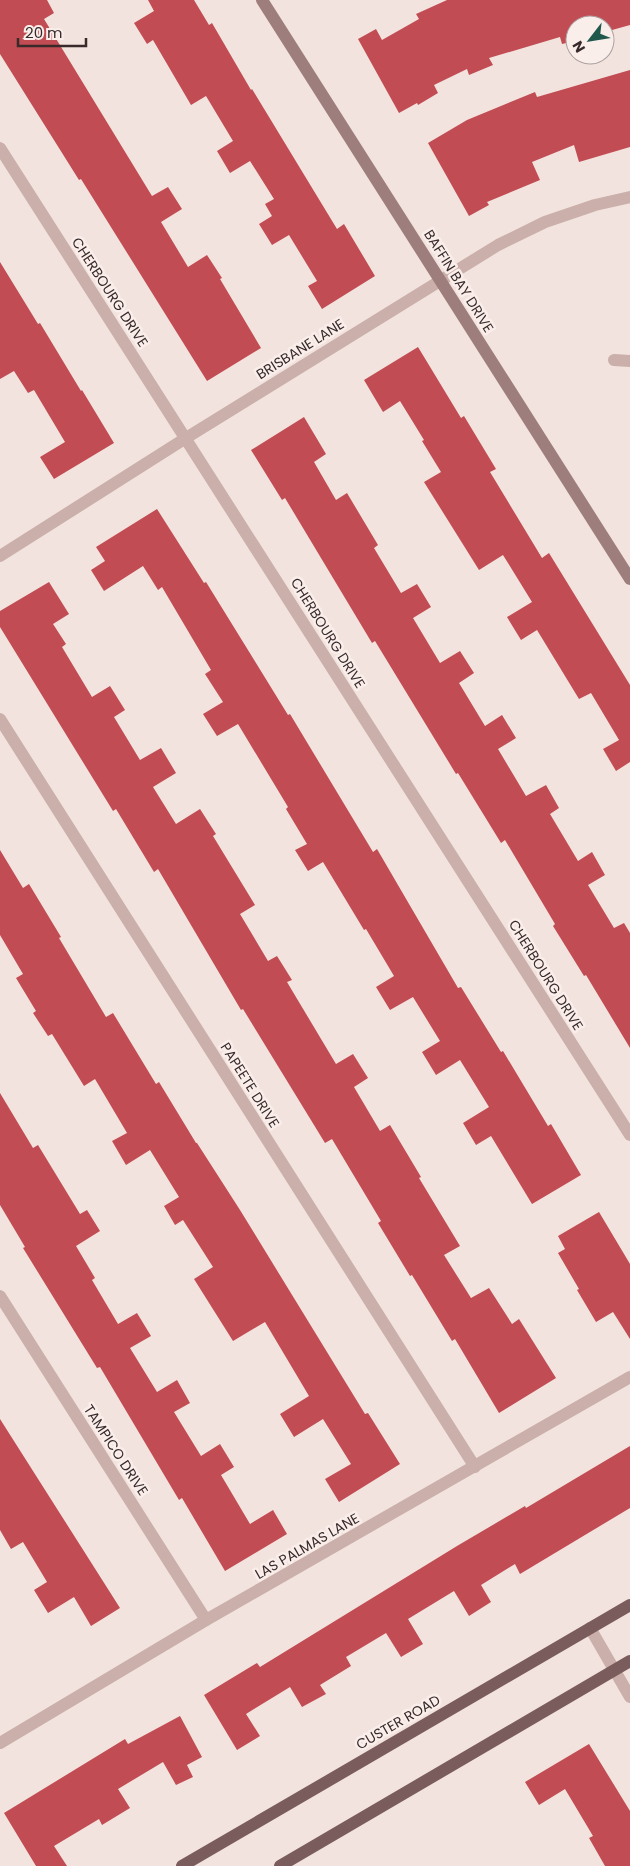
<svg xmlns="http://www.w3.org/2000/svg" width="630" height="1866" font-family="Poppins,sans-serif">
<style>
.building{fill:#c24c53}
.lines{fill:none;stroke-linecap:round;stroke-linejoin:round}
.street{stroke:#caafaa;stroke-width:12}
.secondary{stroke:#9e7e7c;stroke-width:12}
.primary{stroke:#795c5b;stroke-width:12}
.labels{text-anchor:middle;dominant-baseline:central;stroke-width:5;stroke-linejoin:round;paint-order:stroke}
.street-label{font-size:14px;fill:#382a2a;stroke:#faeeeb}
</style>
<rect width="100%" height="100%" fill="#f2e3de"/>
<g class="building">
<path d="M 0,0 L 47,0 L 54,13 L 44,19 L 152,196 L 168,187 L 182,209 L 161,222 L 188,267 L 207,255 L 222,278 L 220,279 L 261,348 L 207,381 L 81,179 L 79,180 L 0,54 Z"/>
<path d="M 148,0 L 194,0 L 209,25 L 212,23 L 251,90 L 252,89 L 337,229 L 344,224 L 375,276 L 322,309 L 308,286 L 317,281 L 289,235 L 272,245 L 259,224 L 272,216 L 265,204 L 274,199 L 250,161 L 230,173 L 217,151 L 233,141 L 206,96 L 191,105 L 153,40 L 147,44 L 134,23 L 154,11 Z"/>
<path d="M 447,0 L 630,0 L 630,25 L 605,32 L 605,25 L 575,25 L 575,41 L 562,44 L 560,37 L 489,58 L 493,65 L 469,75 L 467,69 L 434,85 L 438,93 L 418,105 L 417,103 L 399,113 L 358,39 L 376,29 L 382,40 L 419,19 L 416,14 Z"/>
<path d="M 630,70 L 630,147 L 579,162 L 574,145 L 532,162 L 540,180 L 487,202 L 489,205 L 469,216 L 428,143 L 467,120 L 535,92 L 537,97 Z"/>
<path d="M 0,262 L 38,324 L 40,323 L 81,391 L 82,390 L 114,443 L 54,479 L 40,457 L 65,442 L 34,390 L 28,393 L 14,371 L 0,379 Z"/>
<path d="M 418,347 L 461,418 L 464,416 L 496,469 L 490,472 L 542,558 L 549,553 L 630,685 L 630,762 L 616,771 L 603,749 L 619,740 L 591,693 L 579,699 L 537,630 L 521,640 L 507,617 L 532,602 L 503,555 L 479,570 L 424,482 L 441,472 L 422,441 L 424,440 L 400,401 L 383,412 L 364,380 Z"/>
<path d="M 304,417 L 326,454 L 314,462 L 336,500 L 347,493 L 378,545 L 374,548 L 401,593 L 417,584 L 431,607 L 413,618 L 440,663 L 460,651 L 474,673 L 459,683 L 485,726 L 502,715 L 516,738 L 498,749 L 526,796 L 546,785 L 559,808 L 550,814 L 578,861 L 592,852 L 605,875 L 588,885 L 614,928 L 624,923 L 630,933 L 630,1048 L 586,975 L 584,976 L 553,926 L 555,924 L 505,840 L 501,843 L 458,773 L 456,774 L 375,641 L 372,643 L 285,498 L 282,500 L 251,450 Z"/>
<path d="M 157,509 L 204,583 L 206,582 L 288,715 L 290,714 L 373,852 L 377,849 L 458,988 L 461,987 L 501,1052 L 503,1051 L 548,1126 L 551,1124 L 581,1175 L 532,1204 L 491,1136 L 476,1145 L 463,1123 L 489,1107 L 460,1060 L 436,1075 L 422,1052 L 440,1041 L 413,997 L 390,1010 L 376,987 L 394,976 L 366,929 L 364,930 L 323,862 L 308,871 L 295,850 L 307,844 L 286,809 L 288,807 L 238,724 L 217,736 L 203,714 L 223,702 L 205,674 L 211,670 L 162,587 L 158,590 L 143,566 L 104,591 L 91,570 L 105,561 L 96,547 Z"/>
<path d="M 49,582 L 69,614 L 53,624 L 66,644 L 62,647 L 92,697 L 110,686 L 125,710 L 114,717 L 140,760 L 161,748 L 176,773 L 153,787 L 176,824 L 200,809 L 216,834 L 213,836 L 255,905 L 240,914 L 268,961 L 277,956 L 292,980 L 287,982 L 336,1064 L 353,1054 L 368,1078 L 354,1087 L 380,1131 L 390,1125 L 421,1177 L 419,1178 L 460,1246 L 444,1255 L 471,1298 L 489,1288 L 512,1324 L 519,1319 L 556,1378 L 499,1413 L 455,1339 L 452,1341 L 412,1275 L 410,1276 L 378,1223 L 381,1221 L 332,1139 L 325,1143 L 243,1009 L 241,1010 L 158,869 L 154,872 L 116,809 L 113,811 L 0,627 L 0,611 Z"/>
<path d="M 0,850 L 23,888 L 29,884 L 61,937 L 59,938 L 106,1017 L 113,1013 L 156,1084 L 159,1082 L 196,1143 L 197,1143 L 240,1210 L 365,1414 L 368,1413 L 400,1464 L 339,1502 L 325,1479 L 351,1464 L 323,1419 L 294,1437 L 280,1414 L 309,1396 L 265,1322 L 233,1341 L 194,1279 L 213,1267 L 183,1220 L 175,1225 L 164,1206 L 179,1197 L 150,1150 L 126,1165 L 112,1141 L 127,1133 L 95,1079 L 84,1086 L 52,1034 L 48,1036 L 33,1013 L 36,1011 L 16,978 L 23,974 L 0,935 Z"/>
<path d="M 0,1093 L 33,1148 L 38,1145 L 80,1214 L 87,1210 L 100,1231 L 76,1246 L 95,1278 L 92,1280 L 118,1324 L 137,1313 L 151,1336 L 130,1348 L 157,1392 L 177,1380 L 190,1403 L 174,1412 L 201,1456 L 220,1444 L 234,1467 L 221,1475 L 250,1524 L 273,1510 L 287,1534 L 225,1571 L 182,1498 L 179,1500 L 100,1367 L 97,1368 L 23,1248 L 25,1247 L 0,1205 Z"/>
<path d="M 599,1212 L 630,1264 L 630,1339 L 613,1312 L 596,1322 L 577,1290 L 579,1289 L 558,1253 L 565,1249 L 558,1236 Z"/>
<path d="M 0,1419 L 120,1608 L 91,1626 L 74,1597 L 48,1613 L 34,1590 L 47,1582 L 23,1542 L 11,1549 L 0,1530 Z"/>
<path d="M 630,1446 L 630,1508 L 520,1574 L 515,1564 L 481,1585 L 491,1602 L 469,1616 L 454,1591 L 408,1619 L 423,1644 L 401,1657 L 386,1633 L 346,1657 L 351,1666 L 320,1685 L 326,1694 L 302,1707 L 290,1687 L 246,1714 L 260,1736 L 237,1750 L 204,1695 L 257,1663 L 260,1667 L 457,1546 L 525,1506 L 526,1508 Z"/>
<path d="M 180,1716 L 202,1757 L 187,1765 L 193,1777 L 176,1785 L 163,1762 L 118,1789 L 130,1808 L 102,1825 L 99,1819 L 54,1846 L 67,1866 L 36,1866 L 4,1813 L 125,1739 L 128,1744 Z"/>
<path d="M 589,1744 L 630,1811 L 630,1866 L 605,1866 L 589,1838 L 593,1836 L 565,1789 L 539,1805 L 525,1782 Z"/>
</g>
<g class="lines">
<g class="street">
<path d="M 0,148 L 630,1135"/>
<path d="M 614,360 L 630,361"/>
<path d="M 0,556 L 186,438 L 498,245 L 545,222 L 595,205 L 630,197"/>
<path d="M 0,719 L 475,1467"/>
<path d="M 0,1296 L 206,1620"/>
<path d="M 590,1628 L 630,1697"/>
<path d="M 0,1743 L 206,1620 L 630,1377"/>
</g>
<path class="secondary" d="M 262,0 L 630,579"/>
<g class="primary">
<path d="M 182,1866 L 630,1605"/>
<path d="M 280,1866 L 630,1661"/>
</g>
</g>
<g class="labels">
<g class="street-label">
<text transform="translate(459 281) rotate(58)">BAFFIN BAY DRIVE</text>
<text transform="translate(110 292) rotate(57)">CHERBOURG DRIVE</text>
<text transform="translate(300 349) rotate(-32)">BRISBANE LANE</text>
<text transform="translate(328 633) rotate(58)">CHERBOURG DRIVE</text>
<text transform="translate(546 975) rotate(58)">CHERBOURG DRIVE</text>
<text transform="translate(250 1085) rotate(58)">PAPEETE DRIVE</text>
<text transform="translate(116 1450) rotate(57)">TAMPICO DRIVE</text>
<text transform="translate(307 1546) rotate(-30)">LAS PALMAS LANE</text>
<text transform="translate(398 1722) rotate(-30)">CUSTER ROAD</text>
</g>
</g>
<g transform="translate(590 40) rotate(239)"><circle r="24" fill="#faeeeb" stroke="#aca09e"/>
<path d="M0-4L9 19L0 12L-9 19Z" fill="#20584b"/>
<text y="-8" font-size="14" font-weight="bold" text-anchor="middle" fill="#382a2a">N</text>
</g>
<path d="M18 38v8h68v-8" fill="none" stroke="#382a2a" stroke-width="2.5"/>
<text x="25" y="38" font-size="15" fill="#382a2a" stroke="#faeeeb" stroke-width="4" paint-order="stroke">20 m</text>
</svg>
